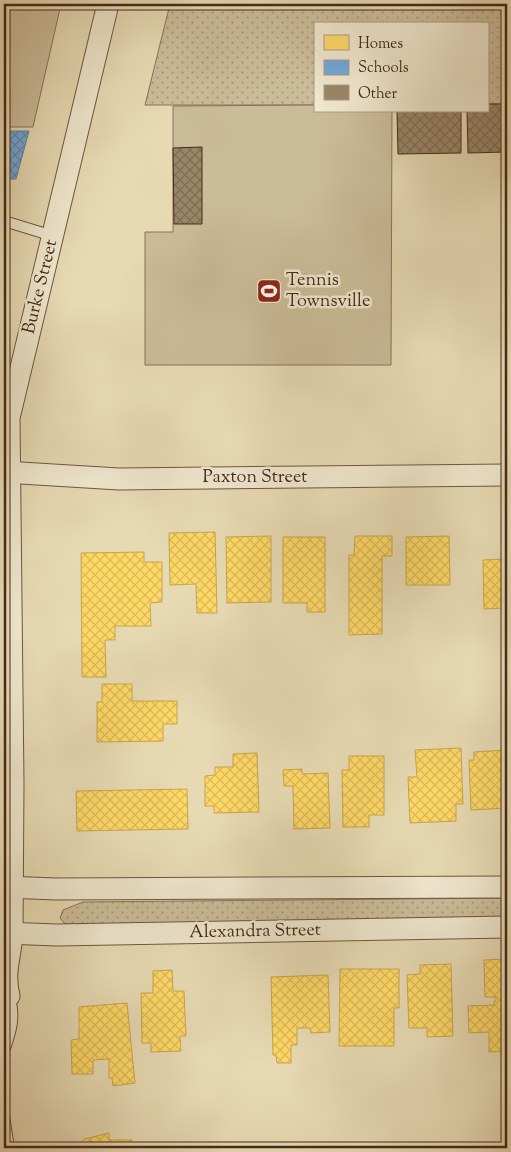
<svg xmlns="http://www.w3.org/2000/svg" width="511" height="1152" font-family="'Sorts Mill Goudy',serif">
<style>
.grass{fill:url(#grass-dots);stroke:#887359}
.pitch{fill:#cbbc99;stroke:#887359}
.homes{fill:url(#homes-cross-hatch);stroke:#c7a44f}
.schools{fill:url(#schools-cross-hatch);stroke:#6282a2}
.building{fill:url(#building-cross-hatch);stroke:#452a19}
.lines{fill:none;stroke-linecap:round;stroke-linejoin:round}
.lane-casing{stroke:#6e5640;stroke-width:12}
.street-casing{stroke:#6e5640;stroke-width:23}
.lane{stroke:#efe7ce;stroke-width:10}
.street{stroke:#efe7ce;stroke-width:21}
.labels{text-anchor:middle;dominant-baseline:central;stroke-width:5;stroke-linejoin:round;paint-order:stroke}
.poi-label{font-size:18px;fill:#452a19;stroke:#efe7ce;text-anchor:start}
.street-label{font-size:18px;fill:#452a19;stroke:#efe7ce}
</style>
<defs>
<pattern id="grass-dots" width="8" height="8" patternUnits="userSpaceOnUse" patternTransform="scale(1.25)"><rect width="8" height="8" fill="#cbbc99"/><path d="M2 2h.1M6 6h.1" fill="none" stroke="#a7997c" stroke-width="1.8" stroke-linecap="round"/></pattern>
<pattern id="homes-cross-hatch" width="8" height="8" patternUnits="userSpaceOnUse" patternTransform="scale(1.25)"><rect width="8" height="8" fill="#ffd966"/><path d="M0 0l8 8M0 8l8-8" fill="none" stroke="#dcba58"/></pattern>
<pattern id="schools-cross-hatch" width="8" height="8" patternUnits="userSpaceOnUse" patternTransform="scale(1.25)"><rect width="8" height="8" fill="#6fa8dc"/><path d="M0 0l8 8M0 8l8-8" fill="none" stroke="#5d89b2"/></pattern>
<pattern id="building-cross-hatch" width="8" height="8" patternUnits="userSpaceOnUse" patternTransform="scale(1.25)"><rect width="8" height="8" fill="#998669"/><path d="M0 0l8 8M0 8l8-8" fill="none" stroke="#7f6e56"/></pattern>
</defs>
<rect width="100%" height="100%" fill="#e7dab3"/>
<filter id="stains"><feTurbulence type="fractalNoise" baseFrequency=".004" numOctaves="4"/><feColorMatrix values="0 0 0 0 .2 0 0 0 0 .09 0 0 0 0 .02 0 0 0 .5 -.17"/></filter>
<radialGradient id="worn" r=".72"><stop offset=".6" stop-color="#630" stop-opacity="0"/><stop offset="1" stop-color="#630" stop-opacity=".3"/></radialGradient>
<g class="grass">
<path d="M 170,4 L 507,4 L 507,104 L 487,104 L 487,24 L 315,24 L 315,105 L 145,105 Z"/>
<path d="M 507,898 L 507,920 L 65,924 L 60,918 L 63,910 L 83,902 Z"/>
</g>
<g class="pitch">
<path d="M 4,4 L 61,4 L 33,127 L 4,127 Z"/>
<path d="M 315,105 L 315,111 L 392,111 L 391,365 L 145,365 L 145,232 L 173,232 L 173,106 Z"/>
</g>
<g class="homes">
<path d="M 215,532 L 217,613 L 197,613 L 196,584 L 170,585 L 169,533 Z"/>
<path d="M 271,536 L 271,602 L 227,603 L 226,537 Z"/>
<path d="M 355,536 L 392,536 L 392,556 L 382,556 L 382,634 L 349,635 L 349,555 L 354,555 Z"/>
<path d="M 449,536 L 450,585 L 406,585 L 406,537 Z"/>
<path d="M 283,537 L 325,537 L 325,612 L 307,612 L 307,603 L 283,603 Z"/>
<path d="M 144,552 L 144,562 L 162,562 L 162,602 L 150,603 L 151,626 L 115,626 L 115,640 L 105,640 L 106,677 L 82,677 L 81,553 Z"/>
<path d="M 507,559 L 507,662 L 506,608 L 484,609 L 483,560 Z"/>
<path d="M 102,684 L 132,684 L 132,701 L 177,701 L 177,724 L 163,724 L 163,741 L 97,742 L 97,702 L 102,702 Z"/>
<path d="M 461,748 L 463,804 L 456,804 L 456,821 L 410,823 L 408,777 L 417,777 L 415,750 Z"/>
<path d="M 507,750 L 507,808 L 471,810 L 469,760 L 474,760 L 474,752 Z"/>
<path d="M 257,753 L 259,812 L 214,813 L 214,806 L 205,806 L 205,776 L 215,775 L 215,767 L 233,767 L 233,754 Z"/>
<path d="M 349,756 L 384,756 L 384,815 L 369,815 L 369,827 L 343,827 L 342,770 L 349,770 Z"/>
<path d="M 302,769 L 302,774 L 328,773 L 330,828 L 294,829 L 293,786 L 284,786 L 283,770 Z"/>
<path d="M 187,789 L 188,829 L 77,831 L 76,791 Z"/>
<path d="M 507,959 L 507,1051 L 489,1052 L 489,1032 L 469,1033 L 468,1006 L 494,1005 L 494,1001 L 496,1001 L 496,997 L 485,997 L 484,960 Z"/>
<path d="M 451,964 L 453,1036 L 427,1037 L 427,1028 L 409,1028 L 407,975 L 420,974 L 420,965 Z"/>
<path d="M 340,969 L 399,969 L 399,1008 L 394,1008 L 394,1046 L 339,1046 Z"/>
<path d="M 172,970 L 173,991 L 184,991 L 186,1036 L 180,1036 L 181,1051 L 151,1052 L 151,1043 L 142,1043 L 141,993 L 153,993 L 153,971 Z"/>
<path d="M 328,975 L 330,1032 L 311,1033 L 310,1028 L 297,1028 L 297,1045 L 291,1045 L 291,1063 L 277,1063 L 276,1055 L 273,1055 L 271,977 Z"/>
<path d="M 127,1003 L 135,1083 L 113,1086 L 112,1078 L 109,1078 L 109,1059 L 93,1060 L 93,1074 L 72,1074 L 71,1040 L 79,1039 L 79,1007 Z"/>
<path d="M 109,1133 L 109,1140 L 132,1140 L 132,1148 L 77,1147 L 85,1139 Z"/>
</g>
<path class="schools" d="M 4,131 L 29,131 L 16,179 L 4,179 Z"/>
<g class="building">
<path d="M 487,104 L 507,104 L 507,152 L 468,153 L 467,111 L 487,111 Z"/>
<path d="M 397,111 L 461,111 L 461,153 L 398,154 Z"/>
<path d="M 202,147 L 202,224 L 174,224 L 173,148 Z"/>
</g>
<g class="lines">
<defs>
<g id="lane">
<path d="M 4,221 L 53,236"/>
<path d="M 4,1051 C 11,1032 16,1016 9,996"/>
<path d="M 4,1116 L 9,1148"/>
</g>
<g id="street">
<path d="M 4,472 L 119,479 L 507,475"/>
<path d="M 4,887 L 56,889 L 507,887"/>
<path d="M 4,933 L 57,935 L 507,927"/>
<path d="M 9,996 C 3,971 11,956 12,933 L 13,784 L 9,418 L 108,4"/>
</g>
</defs>
<use href="#lane" class="lane-casing"/>
<use href="#street" class="street-casing"/>
<use href="#lane" class="lane"/>
<use href="#street" class="street"/>
</g>
<defs>
<symbol id="stadium-square" viewBox="-11 -11 22 22"><rect x="-9" y="-9" width="18" height="18" rx="4" fill="#8f2418" stroke="#efe7ce"/><path d="M0-5a6.5 5 0 1 0 0 10a6.5 5 0 1 0 0-10ZM-3.5-1.8h7v3.6h-7Z" fill="#fff"/></symbol>
</defs>
<g fill-rule="evenodd">
<use href="#stadium-square" x="255" y="277" width="28" height="28"/>
</g>
<g class="labels">
<g class="poi-label">
<text x="286" y="281">Tennis<tspan x="286" dy="21">Townsville</tspan></text>
</g>
<g class="street-label">
<text transform="translate(41 287) rotate(-76)">Burke Street</text>
<text x="255" y="478">Paxton Street</text>
<text transform="translate(255 932) rotate(-1)">Alexandra Street</text>
</g>
</g>
<rect width="511" height="1152" fill="none" stroke="#e7dab3" stroke-width="20"/>
<rect x="5" y="5" width="501" height="1142" fill="none" stroke="#452a19" stroke-width="2.5"/>
<rect x="10" y="10" width="491" height="1132" fill="none" stroke="#452a19"/>
<rect x="314" y="22" width="175" height="90" fill="#efe7ce" stroke="#ab9b86"/>
<rect x="324" y="35" width="25" height="15" fill="#ffd966" stroke="#ab9b86"/>
<text x="358" y="48" font-size="15" fill="#452a19">Homes</text>
<rect x="324" y="60" width="25" height="15" fill="#6fa8dc" stroke="#ab9b86"/>
<text x="358" y="72" font-size="15" fill="#452a19">Schools</text>
<rect x="324" y="85" width="25" height="15" fill="#998669" stroke="#ab9b86"/>
<text x="358" y="98" font-size="15" fill="#452a19">Other</text>
<rect width="100%" height="100%" filter="url(#stains)"/>
<rect width="100%" height="100%" fill="url(#worn)"/>
</svg>
